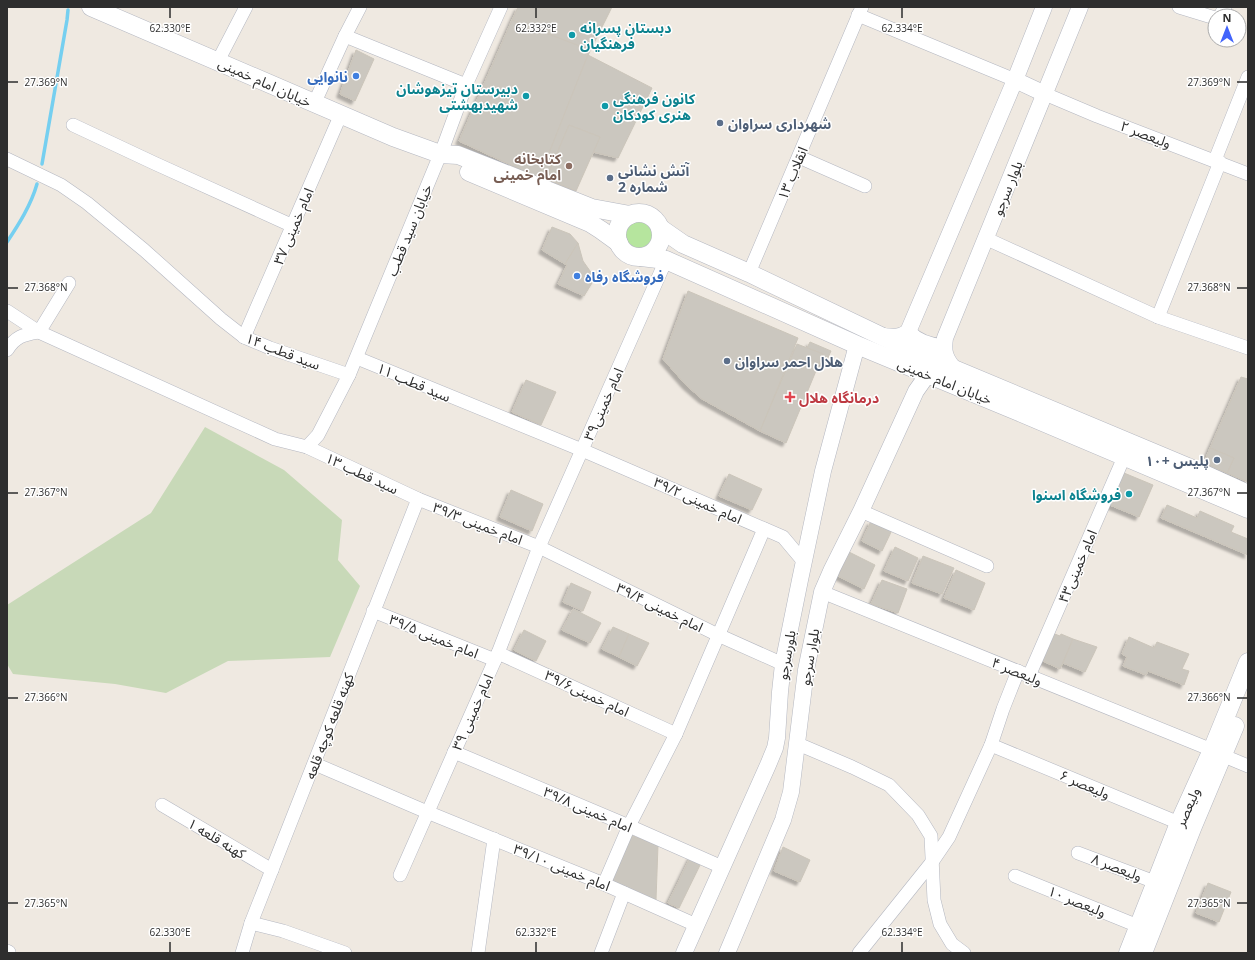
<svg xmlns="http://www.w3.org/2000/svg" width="1255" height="960" font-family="'Open Sans','Noto Sans Arabic',sans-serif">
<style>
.green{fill:#b6e59e}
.cemetery{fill:#c8d9b8}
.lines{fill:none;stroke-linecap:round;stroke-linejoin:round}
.stream{stroke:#75cff0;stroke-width:3.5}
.building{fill:#cbc7bf;stroke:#cbc5ba;filter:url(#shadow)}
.minor-casing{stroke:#b4b7c1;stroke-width:14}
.tertiary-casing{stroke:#b4b7c1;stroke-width:17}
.secondary-casing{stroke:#b4b7c1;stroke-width:19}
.minor{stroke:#fff;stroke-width:13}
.tertiary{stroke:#fff;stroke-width:16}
.secondary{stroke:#fff;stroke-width:18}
.ticks{fill:none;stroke:#2e2e2e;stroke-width:1.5}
.culture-dot{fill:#0f9aa8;stroke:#fff;stroke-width:1.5}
.shop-dot{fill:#3f7fe0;stroke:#fff;stroke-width:1.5}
.service-dot{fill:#5c6f8a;stroke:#fff;stroke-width:1.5}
.education-dot{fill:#8d6e63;stroke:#fff;stroke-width:1.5}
.health-dot{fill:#e0444e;stroke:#fff;stroke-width:1.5}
.labels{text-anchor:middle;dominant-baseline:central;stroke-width:3;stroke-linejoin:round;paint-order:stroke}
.culture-label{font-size:14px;font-weight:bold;fill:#0d838f;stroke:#fff;text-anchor:start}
.shop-label{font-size:14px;font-weight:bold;fill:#366cbe;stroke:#fff;text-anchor:end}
.street-label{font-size:14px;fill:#2e2e2e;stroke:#fff}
.service-label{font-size:14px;font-weight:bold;fill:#4e5e75;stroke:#fff;text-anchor:start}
.education-label{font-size:14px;font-weight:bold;fill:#785e54;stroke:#fff;text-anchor:end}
.health-label{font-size:14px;font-weight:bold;fill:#be3a42;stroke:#fff;text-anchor:start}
.ticks-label{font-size:10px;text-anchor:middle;fill:#2e2e2e;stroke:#fff;stroke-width:3;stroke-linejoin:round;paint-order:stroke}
</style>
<defs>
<filter id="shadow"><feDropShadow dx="-3.5" dy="3.5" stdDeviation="1" flood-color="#0004"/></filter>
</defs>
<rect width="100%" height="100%" fill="#efe9e1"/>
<circle class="green" cx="639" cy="235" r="15"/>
<path class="cemetery" d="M 205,427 L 284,470 L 342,520 L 338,560 L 360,586 L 330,657 L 228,661 L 166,693 L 115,684 L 13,674 L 7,664 L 7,605 L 151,513 Z"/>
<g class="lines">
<g class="stream">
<path d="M 42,164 L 67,20 L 68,10"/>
<path d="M 7,242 C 19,224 31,205 37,184"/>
</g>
</g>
<g class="building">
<path d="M 518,7 L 612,7 L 588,55 L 512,20 Z"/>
<path d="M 512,20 L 590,50 L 539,178 L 459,141 Z"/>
<path d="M 356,50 L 374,59 L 355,101 L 340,94 Z"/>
<path d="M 588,55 L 652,88 L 618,158 L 593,152 L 600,137 L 569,125 L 546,179 L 539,178 Z"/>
<path d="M 569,125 L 600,137 L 576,191 L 546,179 Z"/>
<path d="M 552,227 L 570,234 L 578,243 L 565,264 L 542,250 Z"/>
<path d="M 578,243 L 583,261 L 595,278 L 584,296 L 558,284 L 567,265 L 565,264 Z"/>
<path d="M 688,291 L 798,338 L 760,431 L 702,399 L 686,385 L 663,359 Z"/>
<path d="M 810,342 L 831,351 L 825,364 L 820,362 L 823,354 L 807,348 Z"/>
<path d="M 797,344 L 823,354 L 786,443 L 760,431 Z"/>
<path d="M 1241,377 L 1248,379 L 1248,482 L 1227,473 L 1234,458 L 1210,448 Z"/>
<path d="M 526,380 L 556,392 L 541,425 L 512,412 Z"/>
<path d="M 1210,448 L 1234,458 L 1227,473 L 1204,463 Z"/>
<path d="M 1124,473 L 1153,485 L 1139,517 L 1105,503 L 1117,475 Z"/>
<path d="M 729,474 L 762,489 L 752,510 L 719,496 Z"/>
<path d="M 511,490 L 543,504 L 532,531 L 500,517 Z"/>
<path d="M 1167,505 L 1197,518 L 1200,511 L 1234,526 L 1231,532 L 1248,539 L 1248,555 L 1161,518 Z"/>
<path d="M 871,521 L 892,530 L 882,551 L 862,541 Z"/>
<path d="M 895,547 L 918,558 L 908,581 L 884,571 Z"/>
<path d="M 849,552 L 875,565 L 864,589 L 838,576 Z"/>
<path d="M 923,556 L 954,568 L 942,594 L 912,583 Z"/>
<path d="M 956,570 L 985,583 L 974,610 L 944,598 Z"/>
<path d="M 882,580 L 907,589 L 898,613 L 871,604 Z"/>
<path d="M 571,583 L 591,592 L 583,611 L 563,602 Z"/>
<path d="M 573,609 L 601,623 L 590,643 L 562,630 Z"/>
<path d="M 613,627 L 629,634 L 619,657 L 602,649 Z"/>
<path d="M 524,630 L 546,641 L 536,661 L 514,650 Z"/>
<path d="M 1052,633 L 1060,636 L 1061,634 L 1073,639 L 1060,669 L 1041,660 Z"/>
<path d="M 629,634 L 649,643 L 637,666 L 619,657 Z"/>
<path d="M 1129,637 L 1154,648 L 1157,642 L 1189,654 L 1182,669 L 1189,671 L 1184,685 L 1148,671 L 1146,675 L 1123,666 L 1127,657 L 1122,654 Z"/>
<path d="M 1073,639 L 1097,647 L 1085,672 L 1063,663 Z"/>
<path d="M 630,835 L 658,845 L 656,900 L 611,883 Z"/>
<path d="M 783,847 L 810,860 L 800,882 L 774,871 Z"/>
<path d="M 691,856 L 702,861 L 679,908 L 668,903 Z"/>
<path d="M 1208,883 L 1231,892 L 1219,922 L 1196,913 Z"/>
</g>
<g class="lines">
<defs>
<g id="minor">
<path d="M 1179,7 L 1215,18"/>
<path d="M 858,15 L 1015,80"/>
<path d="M 1220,16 L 1225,7"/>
<path d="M 345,36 L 466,85"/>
<path d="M 218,61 L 246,7"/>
<path d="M 1045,94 L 1097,116 L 1248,174"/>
<path d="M 314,104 L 345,36 L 360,7"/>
<path d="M 73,125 L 154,163 L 293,226"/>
<path d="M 799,157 L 865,186"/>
<path d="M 7,159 L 61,185 L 87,203 L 144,250 L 221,319 L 244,337 L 270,348 L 349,375"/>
<path d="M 1215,160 L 1248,77"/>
<path d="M 987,239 L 1158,317 L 1248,348"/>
<path d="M 749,273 L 862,7"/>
<path d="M 7,311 L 39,332 L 275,439 L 307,447 L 418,499 L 539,547 L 718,635 L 783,664"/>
<path d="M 1158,317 L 1220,162"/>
<path d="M 244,337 L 341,114"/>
<path d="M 7,350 C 16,336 23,335 39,332 L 69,283"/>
<path d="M 357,358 L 582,450 L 783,537 L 804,562"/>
<path d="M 307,447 L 318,435 L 349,375 L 444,145 L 466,85 L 501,7"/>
<path d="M 861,511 L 987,566"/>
<path d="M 822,592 L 1212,750"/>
<path d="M 373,611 L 495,660"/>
<path d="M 498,653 L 676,734"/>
<path d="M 1029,676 L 1124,457"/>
<path d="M 798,744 L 852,767 L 889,785 L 918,815 L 931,836 L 934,900 L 940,924 L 952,944 L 964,953"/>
<path d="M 991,745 L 1179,823"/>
<path d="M 454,752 L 629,826 L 722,867"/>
<path d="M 1224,756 L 1248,766"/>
<path d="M 315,764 L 427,812 L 604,884 L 696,925"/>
<path d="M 162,805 L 272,870"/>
<path d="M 1078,853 L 1155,882"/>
<path d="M 400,875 L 498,653 L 539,547 L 666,260"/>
<path d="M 1015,876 L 1138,926"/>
<path d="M 604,884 L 629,826 L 676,734 L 764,529"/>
<path d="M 251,923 L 283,931 L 345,953"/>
<path d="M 7,951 L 9,952"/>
<path d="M 242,953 L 251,923 L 418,499"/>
<path d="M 478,953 L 494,839"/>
<path d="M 601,953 L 624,893"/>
<path d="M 859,953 L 932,862 L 949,837 L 991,745 L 1003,709 L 1018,671"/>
</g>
<g id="tertiary">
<path d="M 1015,80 L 1045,94"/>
<path d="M 908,332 C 917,342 930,346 943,347"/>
<path d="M 882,336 C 892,337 900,338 908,332 L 1015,80 L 1044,7"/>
<path d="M 954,369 C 945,358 943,352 945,338 L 1080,7"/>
<path d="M 684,953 L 768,765 L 775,748 L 777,738 L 780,692 L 783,664 L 800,580 L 823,471 L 857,345"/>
<path d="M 727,953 L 783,820 L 791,792 L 806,670 L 822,592 L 832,569 L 861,511 L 916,391 L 928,374"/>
</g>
<g id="secondary">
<path d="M 91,7 L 393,137 L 440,154 L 458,155 L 592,208 L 630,215"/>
<path d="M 469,172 L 590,223 L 601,230 L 619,243"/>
<circle cx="639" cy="235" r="22"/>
<path d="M 660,228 L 683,244 L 749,273 L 881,336 L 954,369 L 1195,470 L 1248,494"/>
<path d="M 641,257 L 666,260 L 857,345 L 1019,412 L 1248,509"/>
<path d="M 1128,953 L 1179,823 L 1212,750 L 1248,662"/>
<path d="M 1143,953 L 1193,826 L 1235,726"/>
</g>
</defs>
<use href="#minor" class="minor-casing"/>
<use href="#tertiary" class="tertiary-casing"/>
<use href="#secondary" class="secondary-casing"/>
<use href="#minor" class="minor"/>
<use href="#tertiary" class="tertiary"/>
<use href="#secondary" class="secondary"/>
</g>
<path class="ticks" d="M 170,8 L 170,18M 536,8 L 536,18M 902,8 L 902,18M 8,82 L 18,82M 1237,82 L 1247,82M 8,288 L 18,288M 1237,288 L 1247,288M 8,493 L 18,493M 1237,493 L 1247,493M 8,698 L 18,698M 1237,698 L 1247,698M 8,903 L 18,903M 1237,903 L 1247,903M 170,942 L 170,952M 536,942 L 536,952M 902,942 L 902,952"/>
<g class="culture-dot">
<circle cx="572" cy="35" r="4"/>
<circle cx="526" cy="96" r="4"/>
<circle cx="605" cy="106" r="4"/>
<circle cx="1129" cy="494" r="4"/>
</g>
<g class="shop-dot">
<circle cx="356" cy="76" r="4"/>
<circle cx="577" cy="276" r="4"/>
</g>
<g class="service-dot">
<circle cx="720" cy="123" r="4"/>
<circle cx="610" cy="178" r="4"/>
<circle cx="727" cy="361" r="4"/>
<circle cx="1217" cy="460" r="4"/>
</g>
<circle class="education-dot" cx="569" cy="166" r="4"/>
<path class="health-dot" d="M788 391h4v4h4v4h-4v4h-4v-4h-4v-4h4z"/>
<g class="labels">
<g class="culture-label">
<text x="580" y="27">دبستان پسرانه<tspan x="580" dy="16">فرهنگیان</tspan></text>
<text x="518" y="88" text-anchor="end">دبیرستان تیزهوشان<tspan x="518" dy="16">شهیدبهشتی</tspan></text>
<text x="613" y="98">کانون فرهنگی<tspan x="613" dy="16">هنری کودکان</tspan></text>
<text x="1121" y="494" text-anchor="end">فروشگاه اسنوا</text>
</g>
<g class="shop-label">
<text x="348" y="76">نانوایی</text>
<text x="585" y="276" text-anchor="start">فروشگاه رفاه</text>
</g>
<g class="street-label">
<text transform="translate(265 82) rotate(24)">خیابان امام خمینی</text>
<text transform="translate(1146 134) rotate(21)">ولیعصر ۲</text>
<text transform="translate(792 173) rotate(-67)">انقلاب ۱۳</text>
<text transform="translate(1007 188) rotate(-68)">بلوار سرجو</text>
<text transform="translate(293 226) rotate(-67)">امام خمینی ۳۷</text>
<text transform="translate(409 230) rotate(-68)">خیابان سید قطب</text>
<text transform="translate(283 351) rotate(21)">سید قطب ۱۴</text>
<text transform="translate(945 381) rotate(22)">خیابان امام خمینی</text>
<text transform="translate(414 382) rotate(23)">سید قطب ۱۱</text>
<text transform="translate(603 404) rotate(-66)">امام خمینی۳۹</text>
<text transform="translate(362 473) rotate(25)">سید قطب ۱۳</text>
<text transform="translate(698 500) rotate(24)">امام خمینی ۳۹/۲</text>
<text transform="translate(478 523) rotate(21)">امام خمینی ۳۹/۳</text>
<text transform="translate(1077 566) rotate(-67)">امام خمینی۴۳</text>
<text transform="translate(660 607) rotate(26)">امام خمینی ۳۹/۴</text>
<text transform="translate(434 636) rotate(22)">امام خمینی ۳۹/۵</text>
<text transform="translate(786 655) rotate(-80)">بلورسرجو</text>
<text transform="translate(809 657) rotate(-80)">بلوار سرجو</text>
<text transform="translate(1017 671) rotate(22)">ولیعصر ۴</text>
<text transform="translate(587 693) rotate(25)">امام خمینی۳۹/۶</text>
<text transform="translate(472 712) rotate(-66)">امام خمینی ۳۹</text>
<text transform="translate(329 726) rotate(-69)">کهنه قلعه کوچه قلعه</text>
<text transform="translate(1085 784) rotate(23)">ولیعصر ۶</text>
<text transform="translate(1187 807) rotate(-66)">ولیعصر</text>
<text transform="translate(588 809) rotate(23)">امام خمینی ۳۹/۸</text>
<text transform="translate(217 838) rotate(31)">کهنه قلعه ۱</text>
<text transform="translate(562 867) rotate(22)">امام خمینی ۳۹/۱۰</text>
<text transform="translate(1117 867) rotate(21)">ولیعصر ۸</text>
<text transform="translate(1077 901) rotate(22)">ولیعصر ۱۰</text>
</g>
<g class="service-label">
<text x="728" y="123">شهرداری سراوان</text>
<text x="618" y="170">آتش نشانی<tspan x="618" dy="16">شماره 2</tspan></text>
<text x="735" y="361">هلال احمر سراوان</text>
<text x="1209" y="460" text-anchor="end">پلیس +۱۰</text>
</g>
<g class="education-label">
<text x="561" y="158">کتابخانه<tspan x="561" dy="16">امام خمینی</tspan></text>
</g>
<g class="health-label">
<text x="799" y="397">درمانگاه هلال</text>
</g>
</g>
<g class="ticks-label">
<text x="170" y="32">62.330°E</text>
<text x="536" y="32">62.332°E</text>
<text x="902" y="32">62.334°E</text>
<text x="46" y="86">27.369°N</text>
<text x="1209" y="86">27.369°N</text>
<text x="46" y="291">27.368°N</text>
<text x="1209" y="291">27.368°N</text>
<text x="46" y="496">27.367°N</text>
<text x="1209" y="496">27.367°N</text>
<text x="46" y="701">27.366°N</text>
<text x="1209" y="701">27.366°N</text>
<text x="46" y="907">27.365°N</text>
<text x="1209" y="907">27.365°N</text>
<text x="170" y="936">62.330°E</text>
<text x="536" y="936">62.332°E</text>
<text x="902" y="936">62.334°E</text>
</g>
<rect width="1255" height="960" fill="none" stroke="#2e2e2e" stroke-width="16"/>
<g transform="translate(1227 28)"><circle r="19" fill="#ffffff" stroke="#ababab"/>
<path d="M0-3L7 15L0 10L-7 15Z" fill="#4264fb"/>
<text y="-6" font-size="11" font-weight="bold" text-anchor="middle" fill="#2e2e2e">N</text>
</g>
</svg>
